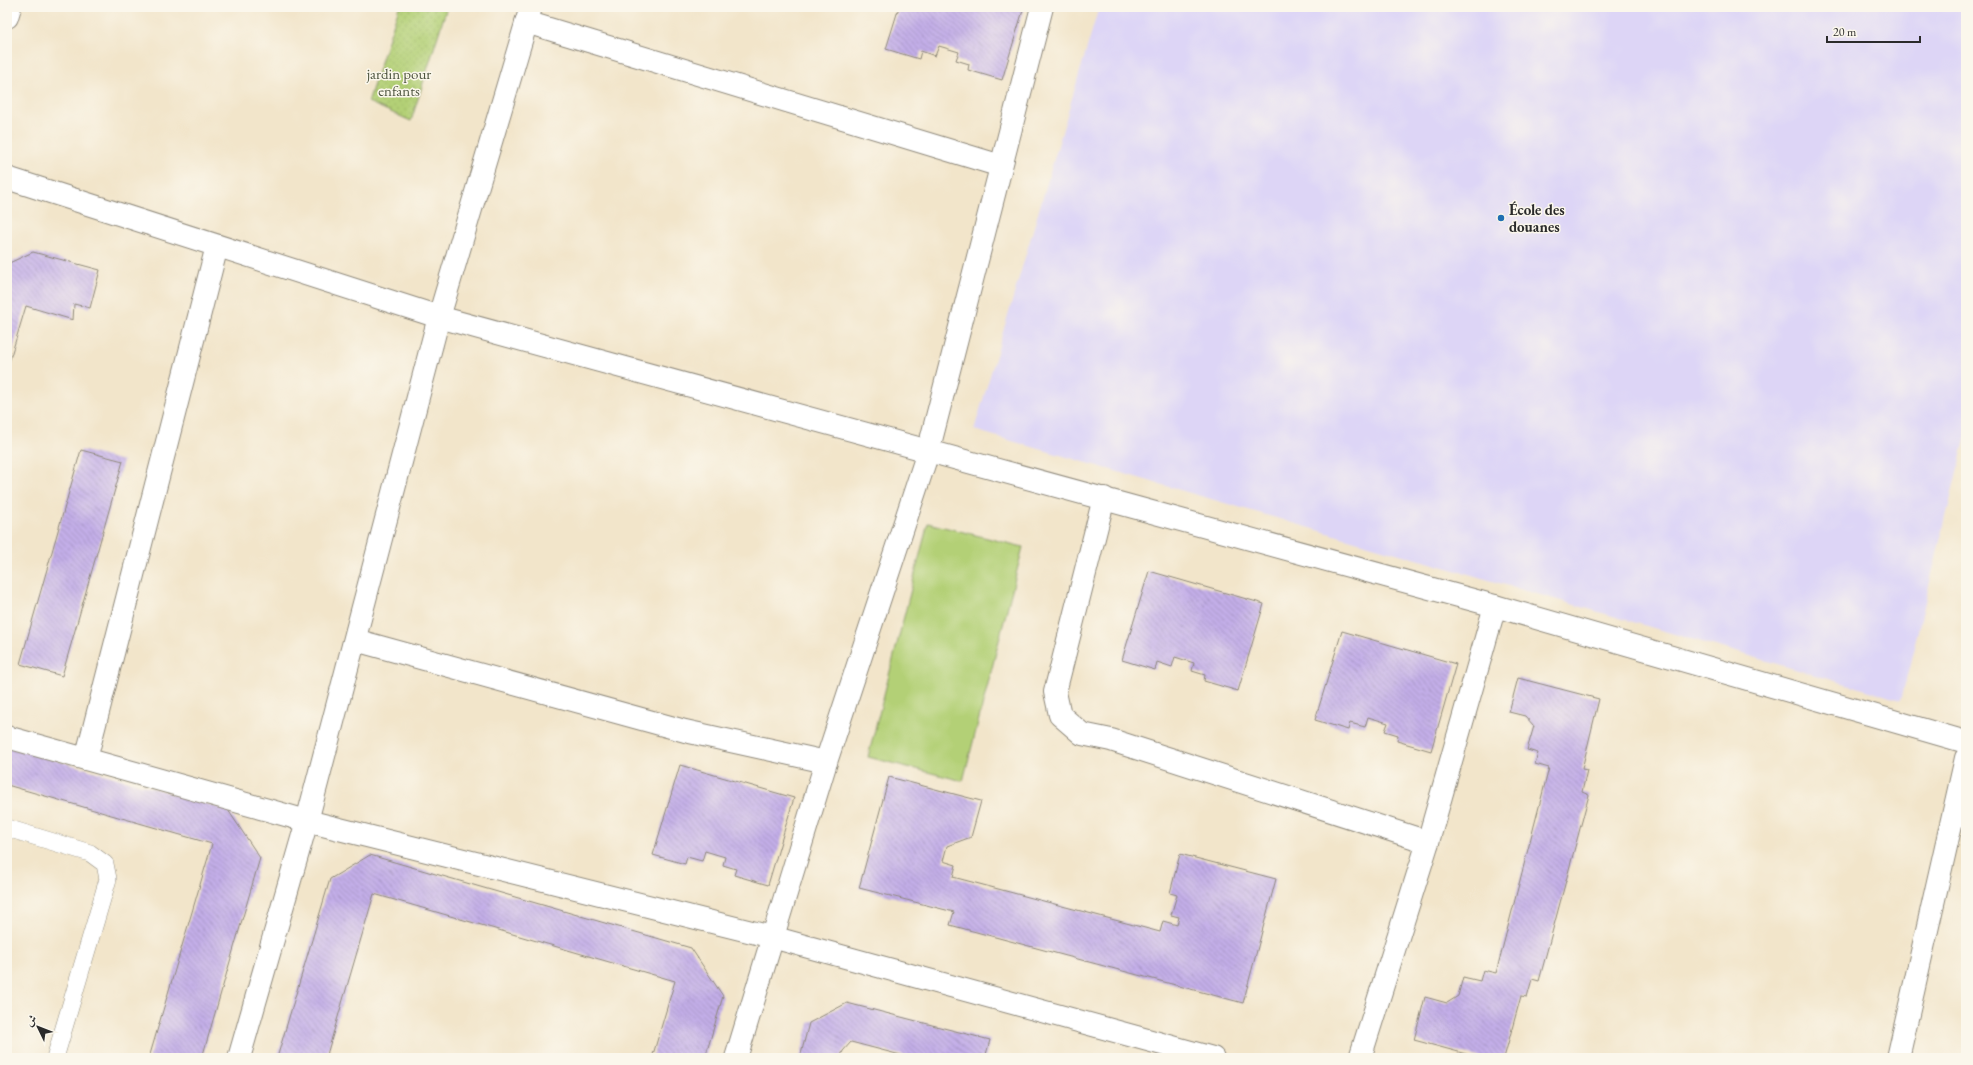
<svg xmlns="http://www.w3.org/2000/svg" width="1973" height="1065" font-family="'EB Garamond',Amiri,serif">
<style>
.built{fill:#ddd5f6}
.green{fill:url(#green-dots);stroke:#6f7e50}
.pitch{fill:#b3d076;stroke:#6f7e50}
.building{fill:url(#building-back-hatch)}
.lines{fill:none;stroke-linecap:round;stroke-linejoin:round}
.service-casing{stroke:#8e887a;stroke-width:18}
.minor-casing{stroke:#8e887a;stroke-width:24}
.primary-casing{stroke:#8e887a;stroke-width:24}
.service{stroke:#fff;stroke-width:17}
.minor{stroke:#fff;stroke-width:22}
.primary{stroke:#fff;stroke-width:22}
.poi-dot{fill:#1f6fb2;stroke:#fbf7ec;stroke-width:1.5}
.labels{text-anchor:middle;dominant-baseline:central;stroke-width:3;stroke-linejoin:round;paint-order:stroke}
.park-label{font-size:15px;fill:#4d543e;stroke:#fbf7ec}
.poi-label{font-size:15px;font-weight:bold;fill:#2b2b2b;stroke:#fbf7ec;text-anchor:start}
</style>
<defs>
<pattern id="green-dots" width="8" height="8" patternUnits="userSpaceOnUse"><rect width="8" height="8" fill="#b3d076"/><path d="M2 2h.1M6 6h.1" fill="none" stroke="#9ab366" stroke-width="1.8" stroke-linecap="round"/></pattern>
<pattern id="building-back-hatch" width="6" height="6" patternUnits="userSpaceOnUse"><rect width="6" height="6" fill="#c3aee8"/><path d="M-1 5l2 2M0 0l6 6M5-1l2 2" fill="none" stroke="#9f8ebc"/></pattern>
</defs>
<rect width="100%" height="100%" fill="#fbf7ec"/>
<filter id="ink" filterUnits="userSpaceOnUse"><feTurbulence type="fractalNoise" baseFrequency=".025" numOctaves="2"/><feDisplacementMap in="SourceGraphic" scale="8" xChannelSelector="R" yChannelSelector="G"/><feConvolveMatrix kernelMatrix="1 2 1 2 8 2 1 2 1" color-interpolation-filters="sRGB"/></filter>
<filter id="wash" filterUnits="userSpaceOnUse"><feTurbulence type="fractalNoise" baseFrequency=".012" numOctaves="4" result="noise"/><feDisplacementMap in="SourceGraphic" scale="16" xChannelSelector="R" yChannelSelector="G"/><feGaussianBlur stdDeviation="0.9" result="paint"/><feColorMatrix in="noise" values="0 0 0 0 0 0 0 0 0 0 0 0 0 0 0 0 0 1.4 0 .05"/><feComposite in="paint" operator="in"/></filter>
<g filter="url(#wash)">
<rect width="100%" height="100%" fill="#f2e5ca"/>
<path class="built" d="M 1099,7 L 1966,7 L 1966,435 L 1901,700 L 974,430 Z"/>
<path class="green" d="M 399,7 L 447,7 L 411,121 L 368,102 Z"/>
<path class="pitch" d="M 928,523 L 1023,547 L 963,781 L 868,757 Z"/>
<g id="blocks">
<g class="building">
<path d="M 899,7 L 1024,7 L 1002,80 L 968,70 L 969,64 L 956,60 L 959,52 L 939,46 L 935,56 L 921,51 L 919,59 L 886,49 Z"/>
<path d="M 33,252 L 100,270 L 90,308 L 74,304 L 73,320 L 26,306 L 7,369 L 7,264 Z"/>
<path d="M 81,450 L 123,461 L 62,676 L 20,664 Z"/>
<path d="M 1149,571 L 1264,604 L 1238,691 L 1204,681 L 1205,675 L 1192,671 L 1194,663 L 1175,657 L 1172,667 L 1157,662 L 1155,670 L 1122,660 Z"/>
<path d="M 1342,631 L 1456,664 L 1431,751 L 1397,741 L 1398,735 L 1385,731 L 1388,723 L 1368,717 L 1365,727 L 1350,723 L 1348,730 L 1315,720 Z"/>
<path d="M 1518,678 L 1599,699 L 1582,769 L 1587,770 L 1582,792 L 1589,795 L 1539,981 L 1532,979 L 1527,997 L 1521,996 L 1504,1058 L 1481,1058 L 1414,1040 L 1425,997 L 1447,1003 L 1458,996 L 1463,977 L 1480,981 L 1483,970 L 1496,973 L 1549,768 L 1535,764 L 1538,753 L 1527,750 L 1534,726 L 1525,716 L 1509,712 Z"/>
<path d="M 7,746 L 228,810 L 260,858 L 202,1058 L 149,1058 L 212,844 L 7,785 Z"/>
<path d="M 680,765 L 794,798 L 768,885 L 734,875 L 736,869 L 723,865 L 725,857 L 705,851 L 702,861 L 687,857 L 685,864 L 653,855 Z"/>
<path d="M 889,777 L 981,801 L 971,837 L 947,846 L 943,861 L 956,865 L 953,877 L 1160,932 L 1163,921 L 1177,925 L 1179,917 L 1171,915 L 1177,895 L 1170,893 L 1180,854 L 1276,879 L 1243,1003 L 950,925 L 954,912 L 859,888 Z"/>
<path d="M 370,855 L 691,948 L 723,996 L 705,1058 L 652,1058 L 675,981 L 374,894 L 326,1058 L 277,1058 L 330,879 Z"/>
<path d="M 847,1003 L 990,1040 L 985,1058 L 912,1058 L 851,1042 L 843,1051 L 840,1058 L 800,1058 L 809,1023 Z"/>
</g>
</g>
</g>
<g filter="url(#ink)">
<use href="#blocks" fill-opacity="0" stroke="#8e887a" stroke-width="1"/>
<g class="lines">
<defs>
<path id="service" d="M 7,828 L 90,853 L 105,864 L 108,879 L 55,1058"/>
<g id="minor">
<path d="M 7,17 L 10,7"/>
<path d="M 526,22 L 1001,166"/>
<path d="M 7,178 L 439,317 L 1495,606 L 1966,742"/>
<path d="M 1104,498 L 1055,692 L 1060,715 L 1082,734 L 1111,740 L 1428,842"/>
<path d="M 355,640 L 685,731 L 826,762"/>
<path d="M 7,737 L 307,821 L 772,937 L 1213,1058"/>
<path d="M 86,759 L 217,246"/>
<path d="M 239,1058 L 307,821 L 439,317 L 531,7"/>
<path d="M 736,1058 L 826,762 L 928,452 L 1042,7"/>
<path d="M 1360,1058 L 1428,842 L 1495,606"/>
</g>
<path id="primary" d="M 1898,1058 L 1966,758"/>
</defs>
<use href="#service" class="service-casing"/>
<use href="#minor" class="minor-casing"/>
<use href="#primary" class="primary-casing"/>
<use href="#service" class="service"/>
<use href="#minor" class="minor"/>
<use href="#primary" class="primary"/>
</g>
</g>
<circle class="poi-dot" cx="1501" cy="218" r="4"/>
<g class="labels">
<g class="park-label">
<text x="399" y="73">jardin pour<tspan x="399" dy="17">enfants</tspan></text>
</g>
<g class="poi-label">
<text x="1509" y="209">École des<tspan x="1509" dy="17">douanes</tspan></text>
</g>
</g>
<rect width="1973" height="1065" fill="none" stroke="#fbf7ec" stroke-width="24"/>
<g transform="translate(38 1027) rotate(313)" stroke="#fbf7ec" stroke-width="3" paint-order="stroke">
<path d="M0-3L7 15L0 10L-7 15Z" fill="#2b2b2b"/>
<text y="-6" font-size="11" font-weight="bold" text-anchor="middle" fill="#2b2b2b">ش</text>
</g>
<path d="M1827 36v6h93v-6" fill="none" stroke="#2b2b2b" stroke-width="2"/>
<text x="1833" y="36" font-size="12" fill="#2b2b2b" stroke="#fbf7ec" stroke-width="3" paint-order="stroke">20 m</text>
</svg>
